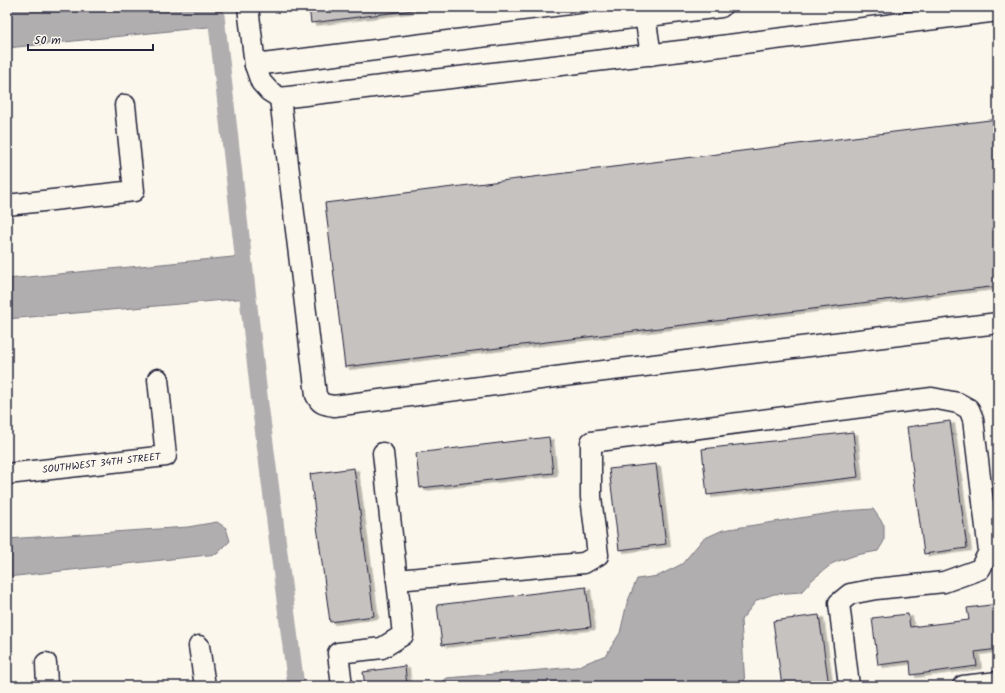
<svg xmlns="http://www.w3.org/2000/svg" width="1005" height="693" font-family="Kalam,sans-serif">
<style>
.water{fill:#b1aeb0;stroke:#787681}
.lines{fill:none;stroke-linecap:round;stroke-linejoin:round}
.canal{stroke:#b1aeb0;stroke-width:17}
.building{fill:#c6c2c0;stroke:#22223b;filter:url(#shadow)}
.minor-casing{stroke:#22223b;stroke-width:23}
.minor{stroke:#fbf7ec;stroke-width:20}
.labels{text-anchor:middle;dominant-baseline:central;stroke-width:3;stroke-linejoin:round;paint-order:stroke}
.street-label{font-size:10px;fill:#22223b;stroke:#fbf7ec}
</style>
<defs>
<filter id="shadow"><feDropShadow dx="4.5" dy="2.5" stdDeviation="0" flood-color="#0004"/></filter>
</defs>
<rect width="100%" height="100%" fill="#fbf7ec"/>
<filter id="ink" filterUnits="userSpaceOnUse"><feTurbulence type="fractalNoise" baseFrequency=".025" numOctaves="2"/><feDisplacementMap in="SourceGraphic" scale="8" xChannelSelector="R" yChannelSelector="G"/><feConvolveMatrix kernelMatrix="1 2 1 2 8 2 1 2 1" color-interpolation-filters="sRGB"/></filter>
<g filter="url(#ink)">
<g class="water">
<path d="M 7,7 L 215,7 L 217,26 L 7,48 Z"/>
<path d="M 243,256 L 248,298 L 7,319 L 7,279 Z"/>
<path d="M 873,509 L 884,525 L 884,541 L 878,551 L 856,555 L 833,563 L 813,579 L 801,592 L 774,594 L 757,600 L 741,620 L 745,686 L 441,686 L 441,683 L 447,678 L 576,667 L 606,655 L 620,633 L 627,603 L 637,579 L 658,576 L 682,564 L 703,539 L 723,530 L 844,511 Z"/>
<path d="M 217,522 L 226,528 L 230,541 L 217,554 L 7,577 L 7,539 L 188,527 Z"/>
</g>
<g class="lines">
<path class="canal" d="M 215,7 L 260,404 L 296,686"/>
</g>
<g class="building">
<path d="M 309,7 L 429,7 L 429,8 L 311,23 Z"/>
<path d="M 998,119 L 998,286 L 345,367 L 325,203 Z"/>
<path d="M 950,421 L 967,548 L 924,554 L 907,427 Z"/>
<path d="M 853,432 L 858,477 L 707,495 L 702,449 Z"/>
<path d="M 549,437 L 553,473 L 420,488 L 416,453 Z"/>
<path d="M 656,464 L 666,544 L 619,550 L 609,469 Z"/>
<path d="M 354,468 L 374,616 L 330,622 L 310,474 Z"/>
<path d="M 586,587 L 591,627 L 442,645 L 437,605 Z"/>
<path d="M 998,604 L 998,649 L 975,652 L 977,666 L 911,675 L 910,661 L 878,665 L 872,618 L 908,614 L 910,627 L 969,620 L 967,608 Z"/>
<path d="M 819,615 L 829,686 L 782,686 L 773,621 Z"/>
<path d="M 405,666 L 407,686 L 365,686 L 363,672 Z"/>
</g>
<g class="lines">
<defs>
<g id="minor">
<path d="M 248,7 L 255,65 L 721,7"/>
<path d="M 998,11 L 689,50 L 280,98 L 316,395 C 321,405 324,404 334,406 L 571,375 L 998,323"/>
<path d="M 645,16 L 651,55"/>
<path d="M 255,65 L 261,82 L 269,91 L 280,98"/>
<path d="M 7,205 L 134,191 L 125,105"/>
<path id="s1" d="M 7,474 L 166,456 L 158,379"/>
<path d="M 397,580 L 584,563 L 598,555 L 591,497 L 591,442 L 932,398 L 958,403 L 969,409 L 973,419 L 989,552 L 980,569 L 944,582 L 876,589 L 850,594 L 839,603 L 849,686"/>
<path d="M 199,646 L 205,686"/>
<path d="M 46,663 L 47,686"/>
<path d="M 342,686 L 338,653 L 382,648 L 403,635 L 383,453"/>
<path d="M 963,686 L 998,682"/>
</g>
</defs>
<use href="#minor" class="minor-casing"/>
<use href="#minor" class="minor"/>
</g>
</g>
<g class="labels">
<g class="street-label">
<text stroke="none"><textPath href="#s1" startOffset="95">SOUTHWEST 34TH STREET</textPath></text>
</g>
</g>
<rect width="1005" height="693" fill="none" stroke="#fbf7ec" stroke-width="24"/>
<rect x="12" y="12" width="981" height="669" fill="none" stroke="#22223b" stroke-width="1.5" filter="url(#ink)"/>
<path d="M28 44v6h125v-6" fill="none" stroke="#22223b" stroke-width="2"/>
<text x="34" y="44" font-size="12" fill="#22223b" stroke="#fbf7ec" stroke-width="3" paint-order="stroke">50 m</text>
</svg>
